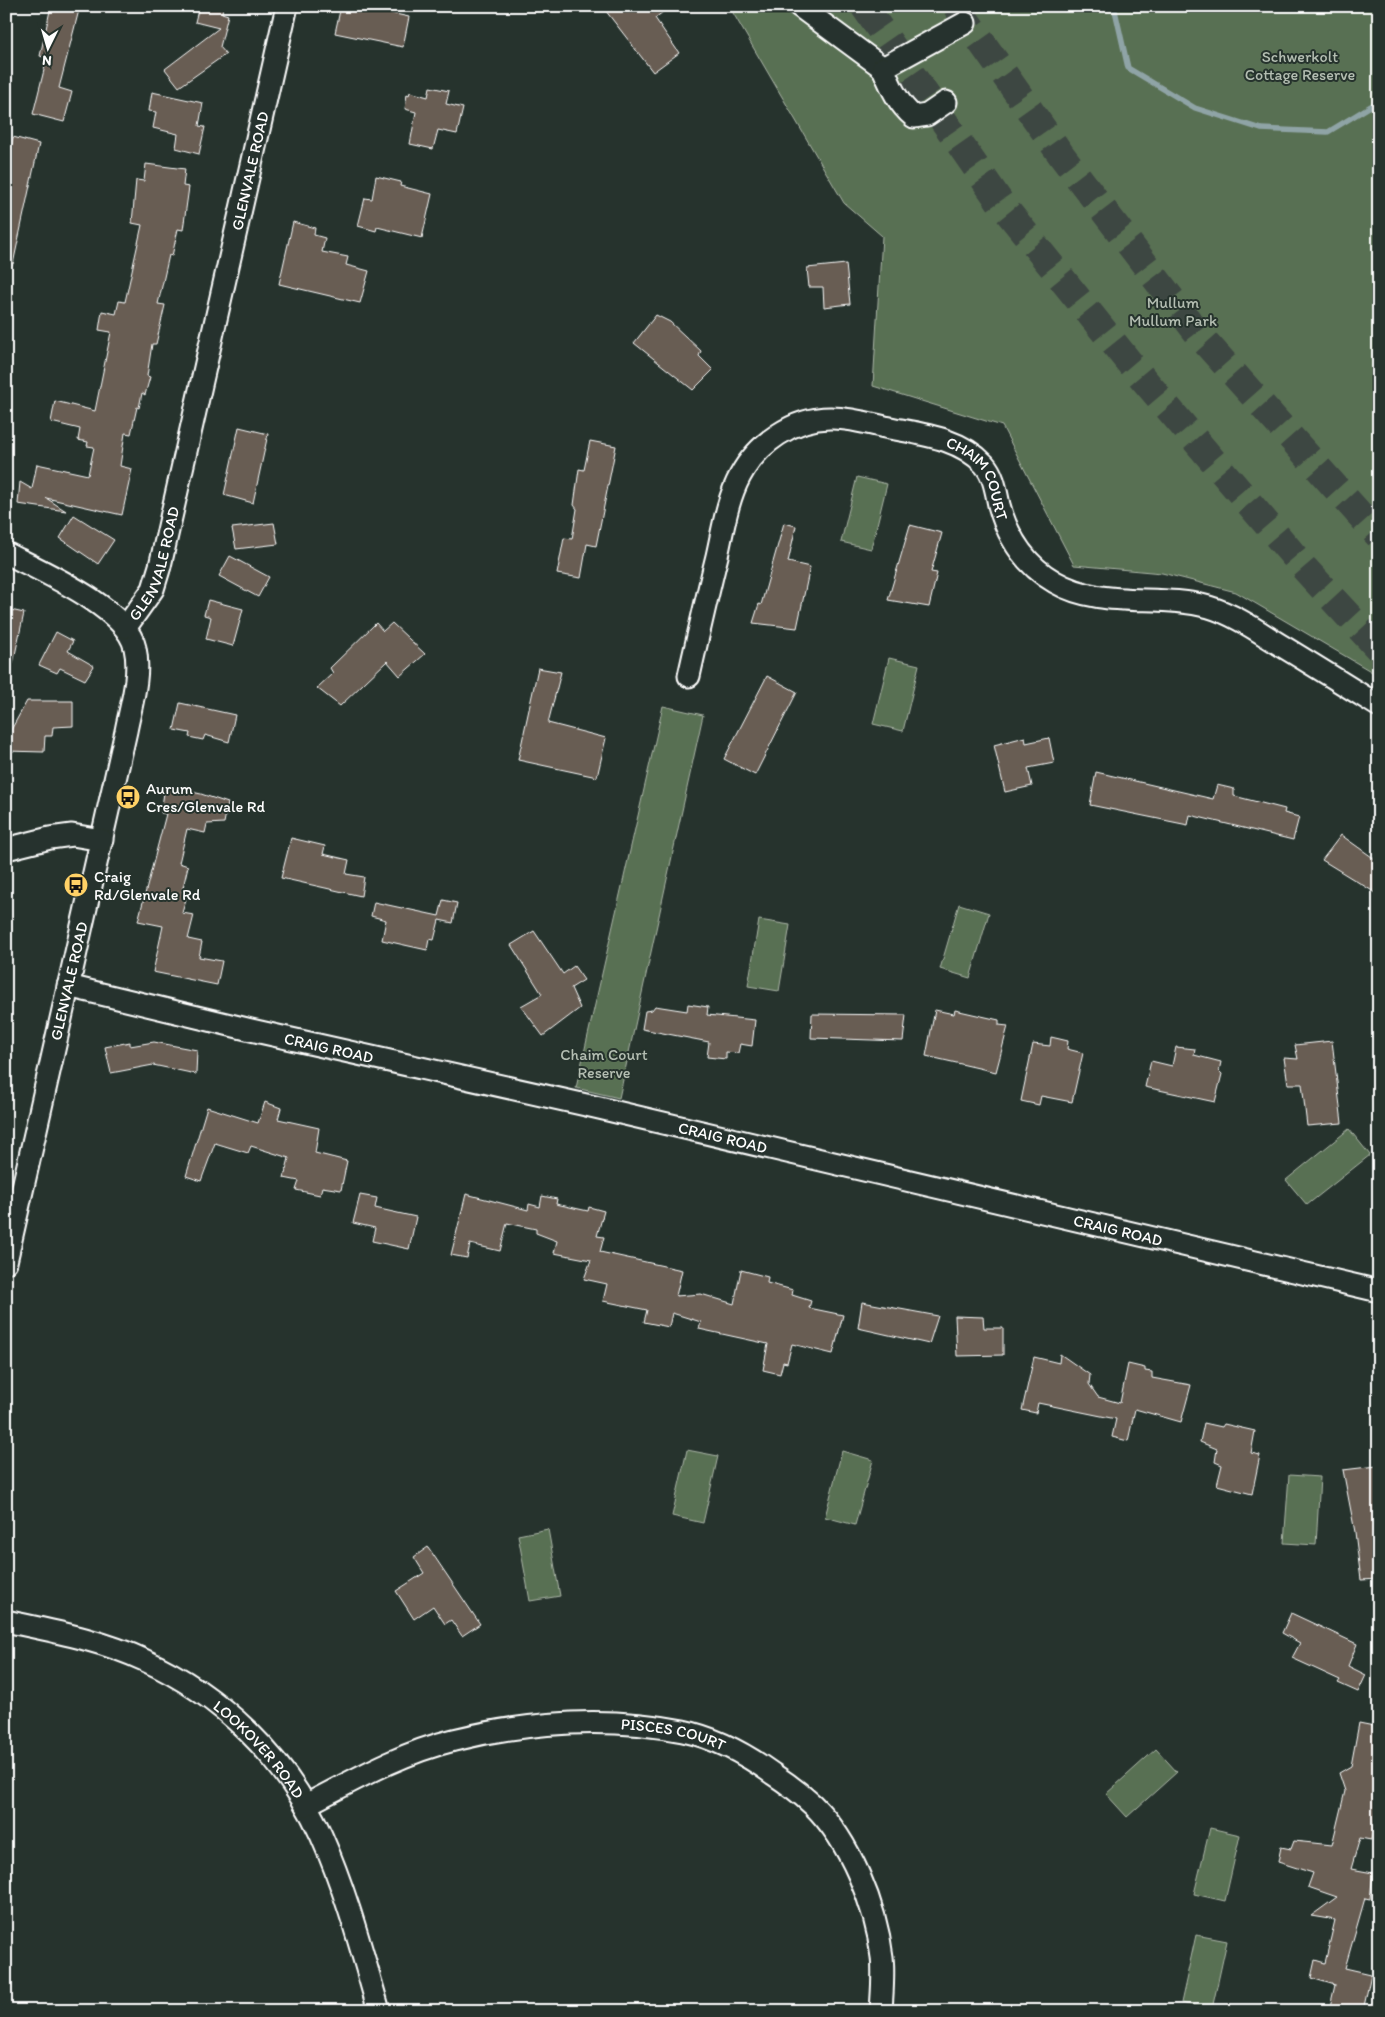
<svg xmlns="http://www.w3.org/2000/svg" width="1385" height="2017" font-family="Itim,sans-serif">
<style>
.green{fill:#596f53;stroke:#acb7a9}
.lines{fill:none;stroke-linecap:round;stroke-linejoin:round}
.stream{stroke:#8fa4a6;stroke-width:5.5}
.building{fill:#685d53;stroke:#fff}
.highway-tunnel{stroke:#3c4742;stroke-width:28;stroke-dasharray:28 14;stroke-linecap:butt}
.minor-casing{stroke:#fff;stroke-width:25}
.minor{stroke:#26332d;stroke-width:21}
.labels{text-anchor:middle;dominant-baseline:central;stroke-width:4;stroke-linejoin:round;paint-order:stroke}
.park-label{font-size:16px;fill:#b4beb2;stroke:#26332d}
.street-label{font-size:16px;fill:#fff;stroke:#26332d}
.poi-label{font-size:16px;fill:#fff;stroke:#26332d;text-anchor:start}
</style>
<rect width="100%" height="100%" fill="#26332d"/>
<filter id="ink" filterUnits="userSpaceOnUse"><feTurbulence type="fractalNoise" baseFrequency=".02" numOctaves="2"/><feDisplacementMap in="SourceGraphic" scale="10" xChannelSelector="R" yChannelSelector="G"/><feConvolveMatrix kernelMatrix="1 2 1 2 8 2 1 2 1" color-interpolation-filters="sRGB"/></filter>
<g filter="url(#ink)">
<g class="green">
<path d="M 729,6 L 1379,6 L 1379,676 L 1236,592 L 1162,573 L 1074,565 L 1002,426 L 873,386 L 882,236 L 844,203 Z"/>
<path d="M 857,477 L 887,484 L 871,549 L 841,542 Z"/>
<path d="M 889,658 L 919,665 L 903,731 L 873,724 Z"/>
<path d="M 663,706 L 703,715 L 619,1098 L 576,1088 Z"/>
<path d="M 959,904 L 989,913 L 970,978 L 940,969 Z"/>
<path d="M 759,920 L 790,925 L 779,991 L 748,986 Z"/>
<path d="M 1349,1129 L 1370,1155 L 1307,1205 L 1286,1180 Z"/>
<path d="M 687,1450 L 718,1456 L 703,1523 L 672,1516 Z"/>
<path d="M 842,1451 L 873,1460 L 855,1525 L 825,1517 Z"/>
<path d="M 1289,1475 L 1320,1477 L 1316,1545 L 1284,1543 Z"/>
<path d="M 548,1529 L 560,1596 L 530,1601 L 518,1535 Z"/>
<path d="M 1156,1749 L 1177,1772 L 1127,1817 L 1106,1794 Z"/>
<path d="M 1210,1828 L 1240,1835 L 1225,1901 L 1194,1894 Z"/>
<path d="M 1196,1935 L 1227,1941 L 1212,2009 L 1181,2003 Z"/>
</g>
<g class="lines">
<path class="stream" d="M 1114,6 L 1128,68 L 1195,108 L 1261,129 L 1328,132 L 1379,101"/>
</g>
<g class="building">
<path d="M 51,6 L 80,6 L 59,88 L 72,92 L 64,122 L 33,114 L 47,58 L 40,56 Z"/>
<path d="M 199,6 L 223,6 L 222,13 L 228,15 L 220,47 L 226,54 L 179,87 L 165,69 L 219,28 L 195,22 Z"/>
<path d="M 341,6 L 378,6 L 377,10 L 409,17 L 403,47 L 335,33 Z"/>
<path d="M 602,6 L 671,6 L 655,18 L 679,53 L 653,72 Z"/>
<path d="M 430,87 L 449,91 L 446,104 L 463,108 L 457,134 L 438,130 L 433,149 L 410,144 L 416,112 L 405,109 L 407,94 L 409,95 L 410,92 L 428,97 Z"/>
<path d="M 152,92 L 203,103 L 199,126 L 205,127 L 199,154 L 176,148 L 178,134 L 153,128 L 156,112 L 149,111 Z"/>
<path d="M 13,137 L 39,144 L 13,264 L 6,264 L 6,170 Z"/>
<path d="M 146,164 L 185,169 L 183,186 L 189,187 L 183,230 L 178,229 L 172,256 L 169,255 L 158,304 L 165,305 L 156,344 L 152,344 L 147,376 L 150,377 L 145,395 L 142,393 L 139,408 L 137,407 L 131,434 L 125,433 L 120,466 L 132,469 L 122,515 L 46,498 L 66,511 L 18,504 L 20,482 L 32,489 L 37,464 L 88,475 L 94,447 L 87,446 L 88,442 L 78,440 L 80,429 L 51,422 L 55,401 L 95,411 L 111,332 L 99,330 L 102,311 L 116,314 L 119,301 L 125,302 L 142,225 L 132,223 L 136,180 L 144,181 Z"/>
<path d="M 376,176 L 401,182 L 400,186 L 432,194 L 422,238 L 377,227 L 376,231 L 358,226 L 365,198 L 372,199 Z"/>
<path d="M 293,222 L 315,228 L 314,235 L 325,238 L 322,252 L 348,257 L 346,265 L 369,271 L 360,303 L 279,284 Z"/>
<path d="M 846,264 L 850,304 L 824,307 L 823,287 L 809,287 L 807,268 Z"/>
<path d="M 656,315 L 670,322 L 701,351 L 699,356 L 713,370 L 693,390 L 634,343 Z"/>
<path d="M 239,427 L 268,434 L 253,503 L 224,495 Z"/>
<path d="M 590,441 L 616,446 L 596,546 L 587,544 L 581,578 L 557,574 L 564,538 L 572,539 L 577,509 L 574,505 L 579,469 L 584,470 Z"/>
<path d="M 74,515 L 114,540 L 98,564 L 60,538 Z"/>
<path d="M 274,523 L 278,544 L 236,549 L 232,528 Z"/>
<path d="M 784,523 L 796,526 L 788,562 L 810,567 L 797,628 L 753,623 L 759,604 L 761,605 Z"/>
<path d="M 910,525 L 942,533 L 931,572 L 937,573 L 929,607 L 888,600 Z"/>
<path d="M 230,556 L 269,577 L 258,597 L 219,576 Z"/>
<path d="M 208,600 L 243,609 L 233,646 L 206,639 L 211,617 L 204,615 Z"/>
<path d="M 6,609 L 24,613 L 13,664 L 6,663 Z"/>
<path d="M 376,623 L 383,631 L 392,623 L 425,654 L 400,676 L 387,661 L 340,706 L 317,688 L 333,673 L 330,668 Z"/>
<path d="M 56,632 L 73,641 L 68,651 L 94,666 L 85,680 L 60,668 L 57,673 L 39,665 Z"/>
<path d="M 538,668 L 561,672 L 548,723 L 606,738 L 597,777 L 518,760 Z"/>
<path d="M 767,676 L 797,692 L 755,775 L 724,759 Z"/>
<path d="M 27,701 L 73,701 L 73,726 L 53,727 L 52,736 L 45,736 L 44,752 L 6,751 L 6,739 Z"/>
<path d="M 180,703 L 235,715 L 229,742 L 205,735 L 203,740 L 189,737 L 190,733 L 174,730 Z"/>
<path d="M 1025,737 L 1026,743 L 1049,738 L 1054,763 L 1028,768 L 1032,786 L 1005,792 L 994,745 Z"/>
<path d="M 1096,772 L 1213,799 L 1217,785 L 1234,789 L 1234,796 L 1285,809 L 1284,813 L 1299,817 L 1293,840 L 1190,815 L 1188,825 L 1090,805 Z"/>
<path d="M 165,786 L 201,794 L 228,803 L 224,823 L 207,824 L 205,833 L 187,829 L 179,863 L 188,866 L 182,892 L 188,892 L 182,913 L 194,915 L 188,939 L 202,942 L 199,957 L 222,961 L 217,985 L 153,972 L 163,926 L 138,921 L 166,814 L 161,813 Z"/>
<path d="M 1341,835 L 1379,862 L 1379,895 L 1322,860 Z"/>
<path d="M 291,838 L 325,846 L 323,854 L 349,860 L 346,874 L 364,877 L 361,896 L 281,878 Z"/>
<path d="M 443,900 L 457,903 L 453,923 L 439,920 L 434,940 L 429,939 L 427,950 L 382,940 L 386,920 L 371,916 L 374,902 L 439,916 Z"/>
<path d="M 534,931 L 563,974 L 574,966 L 584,980 L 571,988 L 580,1008 L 543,1036 L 521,1006 L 542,994 L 511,945 Z"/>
<path d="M 688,1004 L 708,1007 L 707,1015 L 755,1020 L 752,1046 L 740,1044 L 738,1053 L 726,1052 L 726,1059 L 707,1057 L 709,1042 L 642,1029 L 645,1011 L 652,1010 L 655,1006 L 687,1011 Z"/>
<path d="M 935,1010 L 954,1014 L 955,1010 L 999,1020 L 999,1025 L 1008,1026 L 996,1072 L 926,1056 Z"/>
<path d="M 812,1014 L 906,1015 L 903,1041 L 811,1038 Z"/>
<path d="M 1051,1037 L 1068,1041 L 1067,1049 L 1083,1053 L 1072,1102 L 1041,1096 L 1039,1105 L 1021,1101 L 1033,1044 L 1050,1046 Z"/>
<path d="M 1332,1041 L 1342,1123 L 1307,1126 L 1302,1084 L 1288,1084 L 1284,1058 L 1298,1059 L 1295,1045 Z"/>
<path d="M 130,1042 L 130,1046 L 154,1042 L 197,1050 L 196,1074 L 153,1065 L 111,1073 L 105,1047 Z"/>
<path d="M 1176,1047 L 1195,1049 L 1194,1055 L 1221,1062 L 1219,1071 L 1222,1074 L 1215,1102 L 1145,1087 L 1151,1061 L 1172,1066 Z"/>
<path d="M 265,1102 L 281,1108 L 278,1119 L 319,1128 L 315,1153 L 347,1161 L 341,1190 L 322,1187 L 320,1195 L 296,1190 L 299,1181 L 284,1178 L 289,1158 L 251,1146 L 248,1153 L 215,1143 L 201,1181 L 186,1176 L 207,1107 L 258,1123 Z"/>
<path d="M 466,1194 L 528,1210 L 529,1204 L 540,1207 L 542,1196 L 557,1199 L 556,1204 L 588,1211 L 589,1207 L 604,1211 L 597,1236 L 604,1237 L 600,1252 L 682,1270 L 676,1296 L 701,1294 L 734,1304 L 741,1270 L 768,1277 L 767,1283 L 793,1290 L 792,1295 L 811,1301 L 809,1308 L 843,1315 L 833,1354 L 792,1344 L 787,1363 L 783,1362 L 780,1374 L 763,1370 L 768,1344 L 699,1329 L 701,1322 L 672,1313 L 669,1327 L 644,1322 L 647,1310 L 603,1301 L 607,1284 L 584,1279 L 591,1260 L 554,1253 L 557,1241 L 536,1233 L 536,1229 L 507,1223 L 500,1251 L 470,1244 L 467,1258 L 451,1255 Z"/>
<path d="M 360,1195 L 377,1198 L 375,1208 L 416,1217 L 409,1249 L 372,1241 L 375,1228 L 353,1223 Z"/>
<path d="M 862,1302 L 938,1316 L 929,1344 L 858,1328 Z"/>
<path d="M 955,1316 L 983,1317 L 984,1328 L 1003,1328 L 1003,1355 L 957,1356 Z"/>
<path d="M 1060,1354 L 1090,1375 L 1089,1384 L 1098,1397 L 1120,1403 L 1128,1364 L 1145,1368 L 1145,1371 L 1152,1372 L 1152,1378 L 1191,1385 L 1181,1422 L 1135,1409 L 1128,1441 L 1112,1437 L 1116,1419 L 1038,1403 L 1036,1413 L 1022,1410 L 1034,1357 L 1059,1363 Z"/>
<path d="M 1204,1423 L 1222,1427 L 1224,1424 L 1255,1431 L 1251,1453 L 1260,1455 L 1252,1494 L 1217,1485 L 1222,1465 L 1215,1462 L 1217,1449 L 1200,1442 Z"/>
<path d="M 1377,1466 L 1379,1480 L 1379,1579 L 1361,1580 L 1355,1532 L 1343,1470 Z"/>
<path d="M 428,1547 L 480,1624 L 462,1636 L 451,1620 L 445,1624 L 433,1606 L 414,1619 L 396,1591 L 424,1573 L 414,1557 Z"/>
<path d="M 1291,1613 L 1357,1644 L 1348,1666 L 1366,1675 L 1358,1692 L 1338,1683 L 1340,1680 L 1292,1658 L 1300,1643 L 1282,1633 Z"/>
<path d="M 1359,1723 L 1379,1727 L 1379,1798 L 1371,1840 L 1360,1838 L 1351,1869 L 1373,1873 L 1370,1899 L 1365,1898 L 1345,1968 L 1371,1974 L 1363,2011 L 1329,2011 L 1335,1985 L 1311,1978 L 1315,1960 L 1325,1963 L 1335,1920 L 1311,1916 L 1337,1897 L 1308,1887 L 1313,1873 L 1278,1862 L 1281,1847 L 1291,1849 L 1294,1841 L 1332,1845 L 1345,1791 L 1339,1773 L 1351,1766 Z"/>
</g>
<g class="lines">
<g class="highway-tunnel">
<path d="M 864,6 L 1000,202 L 1128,361 L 1306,570 L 1379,649"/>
<path d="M 956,6 L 1062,156 L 1199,335 L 1379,536"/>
</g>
<defs>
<g id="minor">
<path d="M 799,6 L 883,68 L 965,23"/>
<path d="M 883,68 C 891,87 898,104 914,117 L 927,115 L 946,102"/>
<path d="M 6,553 C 41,571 127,608 135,648 C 141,674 131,705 126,731 L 6,1262"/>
<path id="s1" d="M 126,627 L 153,589 L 160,566 L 287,6"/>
<path id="s2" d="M 689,676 C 698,636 707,596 717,556 C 723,530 727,500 740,476 C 757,444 794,417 832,418 C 849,418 868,423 885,427 C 919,434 959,437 984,464 C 994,475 996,491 999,505 C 1008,538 1025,565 1055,582 C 1101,609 1159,593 1209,607 C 1236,615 1259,632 1282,646 C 1315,666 1347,686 1379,706"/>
<path d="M 6,849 L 50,838 L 72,835 L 102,840"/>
<path id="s3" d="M 68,986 L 251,1030 L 595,1107 L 1379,1291"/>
<path id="s4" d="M 6,1621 C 52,1631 101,1640 144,1660 C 220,1694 287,1759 321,1835 C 346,1891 362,1952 379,2011"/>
<path id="s5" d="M 306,1805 C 354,1780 401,1753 454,1740 C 528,1722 607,1716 683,1731 C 716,1738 747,1755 773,1774 C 787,1783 800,1793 813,1805 C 850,1841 876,1906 882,1957 C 884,1974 882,1993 881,2011"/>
</g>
</defs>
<use href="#minor" class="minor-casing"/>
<use href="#minor" class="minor"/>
</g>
</g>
<defs>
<symbol id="bus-disc" viewBox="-11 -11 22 22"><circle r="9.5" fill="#ffd166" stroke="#26332d"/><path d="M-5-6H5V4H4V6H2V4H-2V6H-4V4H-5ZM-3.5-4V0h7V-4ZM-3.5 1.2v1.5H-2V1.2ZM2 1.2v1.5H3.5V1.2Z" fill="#111"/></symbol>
</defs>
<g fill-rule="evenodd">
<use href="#bus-disc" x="114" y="783" width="28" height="28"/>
<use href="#bus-disc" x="62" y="871" width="28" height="28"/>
</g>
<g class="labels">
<g class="park-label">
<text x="1300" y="56">Schwerkolt<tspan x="1300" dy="18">Cottage Reserve</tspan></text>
<text x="1173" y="302">Mullum<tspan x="1173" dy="18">Mullum Park</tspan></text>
<text x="604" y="1054">Chaim Court<tspan x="604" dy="18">Reserve</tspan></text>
</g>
<g class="street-label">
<text stroke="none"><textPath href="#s1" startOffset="476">GLENVALE ROAD</textPath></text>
<text stroke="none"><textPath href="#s2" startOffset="490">CHAIM COURT</textPath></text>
<text stroke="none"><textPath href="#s1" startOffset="71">GLENVALE ROAD</textPath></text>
<text transform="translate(69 981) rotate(-77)">GLENVALE ROAD</text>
<text stroke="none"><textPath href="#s3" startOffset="268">CRAIG ROAD</textPath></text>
<text stroke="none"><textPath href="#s3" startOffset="672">CRAIG ROAD</textPath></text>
<text stroke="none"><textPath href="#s3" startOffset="1078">CRAIG ROAD</textPath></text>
<text stroke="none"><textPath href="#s5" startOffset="384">PISCES COURT</textPath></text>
<text stroke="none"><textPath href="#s4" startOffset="291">LOOKOVER ROAD</textPath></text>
</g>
<g class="poi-label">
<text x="146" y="788">Aurum<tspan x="146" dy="18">Cres/Glenvale Rd</tspan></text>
<text x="94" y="876">Craig<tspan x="94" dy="18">Rd/Glenvale Rd</tspan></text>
</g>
</g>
<rect width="1385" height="2017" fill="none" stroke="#26332d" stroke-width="25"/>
<rect x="12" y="12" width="1360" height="1992" fill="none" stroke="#fff" stroke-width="2" filter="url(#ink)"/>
<g transform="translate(48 48) rotate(185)" stroke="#26332d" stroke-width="4" paint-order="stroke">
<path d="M0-4L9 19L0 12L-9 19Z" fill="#ffffff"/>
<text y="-8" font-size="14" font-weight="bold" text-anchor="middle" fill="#ffffff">N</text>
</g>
</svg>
